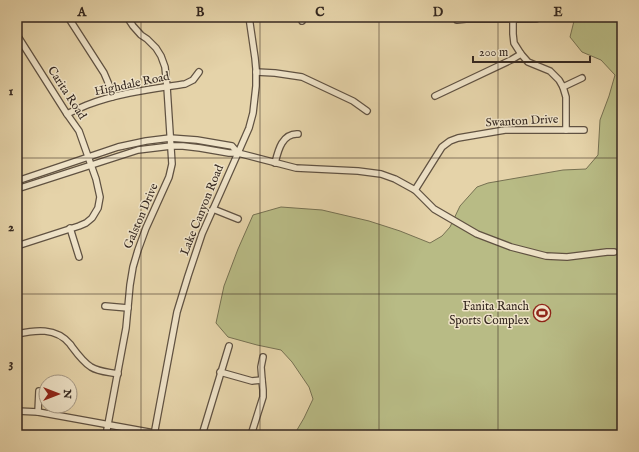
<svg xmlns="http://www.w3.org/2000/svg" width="639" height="452" font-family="'IM FELL English',serif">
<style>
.grass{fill:#b8bb85;stroke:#767152}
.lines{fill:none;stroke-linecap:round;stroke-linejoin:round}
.minor-casing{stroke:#605242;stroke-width:8}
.minor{stroke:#eee2c7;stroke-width:5.5}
.grid{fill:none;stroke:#34271f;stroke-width:1;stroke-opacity:0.55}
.labels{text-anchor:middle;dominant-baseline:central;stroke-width:3;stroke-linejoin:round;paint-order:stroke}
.street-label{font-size:12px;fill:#34271f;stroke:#eee2c7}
.poi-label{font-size:12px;fill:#34271f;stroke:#eee2c7;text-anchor:end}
.neatline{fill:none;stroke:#34271f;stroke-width:1.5}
.grid-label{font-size:13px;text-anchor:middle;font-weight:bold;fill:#34271f}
</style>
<rect width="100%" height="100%" fill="#e5d3a9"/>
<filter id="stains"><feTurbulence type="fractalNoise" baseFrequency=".005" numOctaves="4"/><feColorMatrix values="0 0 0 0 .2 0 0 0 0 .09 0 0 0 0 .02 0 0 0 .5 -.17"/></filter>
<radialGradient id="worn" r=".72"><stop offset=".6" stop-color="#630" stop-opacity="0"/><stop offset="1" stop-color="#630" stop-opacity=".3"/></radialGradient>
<path class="grass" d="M 575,17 L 622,17 L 622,435 L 294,435 L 304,418 L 313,399 L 309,387 L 292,362 L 281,350 L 257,345 L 228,337 L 216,323 L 224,286 L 238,249 L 253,215 L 281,207 L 322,210 L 369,221 L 400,231 L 430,243 L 442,236 L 450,227 L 460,206 L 477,187 L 488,183 L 563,170 L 586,169 L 598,155 L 600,120 L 609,96 L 615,75 L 601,60 L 582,52 L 570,37 Z"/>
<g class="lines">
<defs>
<g id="minor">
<path d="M 68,17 L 104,73 L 110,87 L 112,97"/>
<path d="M 301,17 L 302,21"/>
<path d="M 513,17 L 513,34 L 514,43 L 521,54 L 528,62 L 550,71 L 559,80 L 563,87 L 566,97 L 566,130"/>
<path d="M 457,20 L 466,19 L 536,19"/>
<path d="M 17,35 L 67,114 L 79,131 L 96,179 L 100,197 L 98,208 L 92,218 L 86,223 L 79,226 L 17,246"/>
<path d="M 256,72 L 275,73 L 302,77 L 353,101 L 367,111"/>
<path d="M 563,87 L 582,78"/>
<path d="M 435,96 L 511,60 L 521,54"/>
<path d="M 67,114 C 73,111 80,108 87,105 C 118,93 152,89 185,84 L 193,80 L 199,72"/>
<path d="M 17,142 L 18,147 L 17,150"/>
<path d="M 275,163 C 278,151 282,133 298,134"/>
<path d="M 17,181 L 118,147 L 146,141 L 170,138 L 197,140 L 232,146 L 238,153"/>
<path d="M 17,189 L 138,150 L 171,146 L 183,146 L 200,148 L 229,153 L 238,153 L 296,168 L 358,171 L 381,174 L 395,179 L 415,190 L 434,209 L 477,234 L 511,247 L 546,256 L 567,257 L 607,252 L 614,252"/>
<path d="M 415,190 L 442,147 L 450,141 L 458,138 L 505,130 L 584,130"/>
<path d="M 213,209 L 238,219"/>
<path d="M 70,228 L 79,257"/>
<path d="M 105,306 L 128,308"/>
<path d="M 17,334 C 35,330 56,327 70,344 C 76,352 82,361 91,367 C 99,372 109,372 118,374"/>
<path d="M 220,372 L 252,381 L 262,380"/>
<path d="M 17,411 L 38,412 L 154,433"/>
<path d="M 38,412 L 39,391"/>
<path d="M 106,435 L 126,328 L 130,285 L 133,267 L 138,250 L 146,228 L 169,177 L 172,164 L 167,87 L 165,67 L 161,56 L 156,48 L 147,39 L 141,35 L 133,26 L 127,17"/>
<path d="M 154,435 L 177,312 L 188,276 L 202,234 L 238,153 L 249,128 L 253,113 L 256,86 L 256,69 L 255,58 L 249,17"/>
<path d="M 202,435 L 229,346"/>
<path d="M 251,435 L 263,397 L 263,390 L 262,380 L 261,367 L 263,357"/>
</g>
</defs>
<use href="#minor" class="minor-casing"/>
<use href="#minor" class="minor"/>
</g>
<path class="grid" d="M 141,17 L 141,435M 260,17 L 260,435M 379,17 L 379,435M 498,17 L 498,435M 17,158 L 622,158M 17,294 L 622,294"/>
<defs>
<symbol id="stadium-ring" viewBox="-11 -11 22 22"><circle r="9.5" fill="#eee2c7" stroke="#8f2418" stroke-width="1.5"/><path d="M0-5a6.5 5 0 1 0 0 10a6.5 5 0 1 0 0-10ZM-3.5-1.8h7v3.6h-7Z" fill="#8f2418"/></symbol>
</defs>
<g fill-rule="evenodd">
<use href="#stadium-ring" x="532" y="303" width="20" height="20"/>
</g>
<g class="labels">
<g class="street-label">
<text transform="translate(132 84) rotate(-12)">Highdale Road</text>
<text transform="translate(67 93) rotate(57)">Carita Road</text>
<text transform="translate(522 121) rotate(-3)">Swanton Drive</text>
<text transform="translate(202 210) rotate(-68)">Lake Canyon Road</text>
<text transform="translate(141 216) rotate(-67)">Galston Drive</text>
</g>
<g class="poi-label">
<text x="529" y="306">Fanita Ranch<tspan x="529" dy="14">Sports Complex</tspan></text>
</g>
</g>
<rect width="639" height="452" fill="none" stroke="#e5d3a9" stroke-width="44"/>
<g transform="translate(58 394) rotate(90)"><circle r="19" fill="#eee2c7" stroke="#a49784"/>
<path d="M0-3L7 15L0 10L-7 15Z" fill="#8f2418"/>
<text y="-6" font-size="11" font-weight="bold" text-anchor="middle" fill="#34271f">N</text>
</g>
<path d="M473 56v6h117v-6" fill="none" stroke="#34271f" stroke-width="2"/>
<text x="479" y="56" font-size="12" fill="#34271f" stroke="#eee2c7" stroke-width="3" paint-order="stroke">200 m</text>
<rect x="22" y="22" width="595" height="408" class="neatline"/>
<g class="grid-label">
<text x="82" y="16">A</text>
<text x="200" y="16">B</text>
<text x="320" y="16">C</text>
<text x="438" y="16">D</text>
<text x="558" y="16">E</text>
<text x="11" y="95">1</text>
<text x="11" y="231">2</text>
<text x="11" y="367">3</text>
</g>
<rect width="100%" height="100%" filter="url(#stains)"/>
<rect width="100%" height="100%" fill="url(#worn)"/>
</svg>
